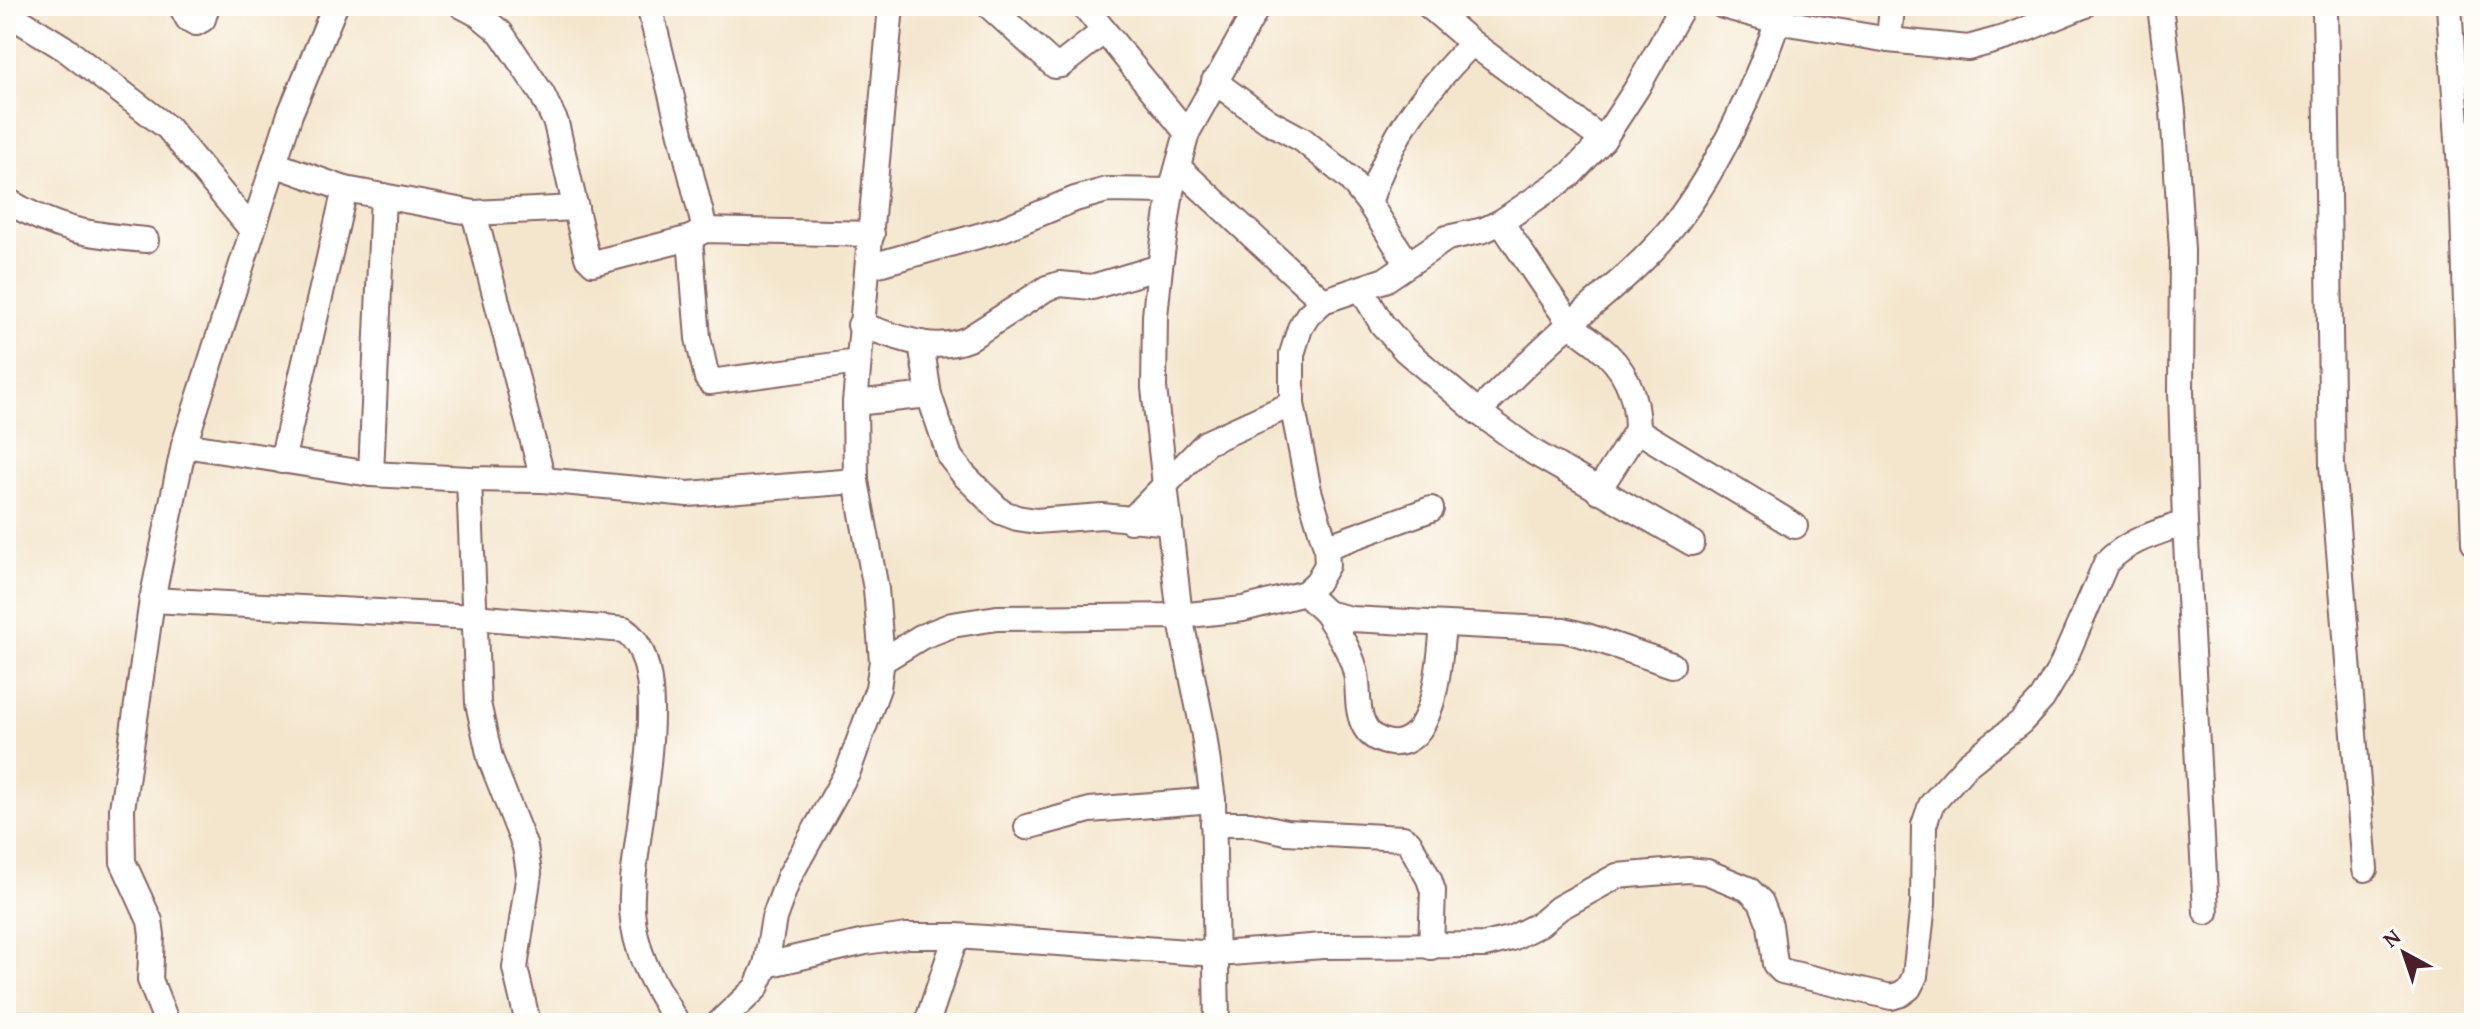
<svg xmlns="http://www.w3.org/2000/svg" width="2480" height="1029" font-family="'Gentium Book Plus',serif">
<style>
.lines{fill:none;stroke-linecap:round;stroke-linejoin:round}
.minor-casing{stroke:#866564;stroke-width:28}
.minor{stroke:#fff;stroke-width:24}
</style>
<rect width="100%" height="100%" fill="#fdfcf7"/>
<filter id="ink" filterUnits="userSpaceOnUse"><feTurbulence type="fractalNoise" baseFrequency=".0125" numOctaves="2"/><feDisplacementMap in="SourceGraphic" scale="16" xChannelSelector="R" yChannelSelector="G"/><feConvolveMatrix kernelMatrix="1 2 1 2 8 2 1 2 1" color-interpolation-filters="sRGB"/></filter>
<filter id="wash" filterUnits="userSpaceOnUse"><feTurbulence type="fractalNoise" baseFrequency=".006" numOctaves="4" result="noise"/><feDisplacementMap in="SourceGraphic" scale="32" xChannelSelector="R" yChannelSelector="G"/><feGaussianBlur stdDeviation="1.8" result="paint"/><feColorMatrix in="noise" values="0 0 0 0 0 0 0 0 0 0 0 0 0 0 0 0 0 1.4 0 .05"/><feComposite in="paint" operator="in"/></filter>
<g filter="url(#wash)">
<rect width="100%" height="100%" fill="#f4e6cd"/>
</g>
<g filter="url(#ink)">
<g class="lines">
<defs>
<g id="minor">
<path d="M 181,6 L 188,19 L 196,23 L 203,19 L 207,6"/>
<path d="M 462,6 L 479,15 L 501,33 L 542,94 L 556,123 L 587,257 L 593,263 L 690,238 L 705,230 L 872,234"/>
<path d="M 649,6 L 705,230"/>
<path d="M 989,6 L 1055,66 L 1061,65 L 1104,31"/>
<path d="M 1084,6 L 1187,133"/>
<path d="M 1258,6 L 1187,133 L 1171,191 L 1160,267 L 1155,316 L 1154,388 L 1180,616 L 1243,609 L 1305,593 L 1317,582 L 1327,565 L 1326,547 L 1309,491 L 1292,404 L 1292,354 L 1300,328 L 1308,315 L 1323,301 L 1385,280 L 1447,238 L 1484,230 L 1501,222 L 1570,175 L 1603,140 L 1637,88 L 1683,6"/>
<path d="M 1429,6 L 1472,43 L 1603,140"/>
<path d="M 1723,6 L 1777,21 L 1889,40 L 1968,48 L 2007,37 L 2083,6"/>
<path d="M 2160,6 L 2173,111 L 2182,250 L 2181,391 L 2185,523 L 2206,912"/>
<path d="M 2322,6 L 2325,13 L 2326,56 L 2332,465 L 2365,869"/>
<path d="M 2449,6 L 2463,213 L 2474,543"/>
<path d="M 6,12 L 64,48 L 168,128 L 252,230"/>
<path d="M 1889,40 L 1892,6"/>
<path d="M 1214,81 L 1268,121 L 1303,140 L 1350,179 L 1369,203 L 1408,264"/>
<path d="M 274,164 L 345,189 L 474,213 L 576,208"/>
<path d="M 1179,168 L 1323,301"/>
<path d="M 6,200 C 55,230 89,235 146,240"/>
<path d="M 1369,203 C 1394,129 1420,98 1472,43"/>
<path d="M 474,213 L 543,480"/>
<path d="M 1501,222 C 1523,255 1544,288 1568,320 C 1575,330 1587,337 1596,344 C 1625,367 1637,393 1637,430"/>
<path d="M 690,238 L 698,338 L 707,378 L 710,382 L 858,362"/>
<path d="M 868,267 L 1003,229 L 1075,199 L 1107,190 L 1171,191"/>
<path d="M 1362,290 L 1382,324 L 1405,350 L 1478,412 L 1533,452 L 1692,543"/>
<path d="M 860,325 C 896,336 932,354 968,339 L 1047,288 L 1060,284 L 1092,287 L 1160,267"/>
<path d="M 921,343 L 929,395 L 950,457 L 964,475 L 1001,512 L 1017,518 L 1036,521 L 1102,516 L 1170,523"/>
<path d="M 855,403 L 929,395"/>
<path d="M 1478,412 C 1508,382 1538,352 1570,324 C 1606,293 1642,265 1672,228 C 1719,169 1759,78 1783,6"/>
<path d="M 184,445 L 371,474 L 469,479 L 543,480 L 688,494 L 856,481"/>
<path d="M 282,461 L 345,189"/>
<path d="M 371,474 L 383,196"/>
<path d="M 469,479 L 478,703 L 490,758 L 525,847 L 529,873 L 515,968 L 528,1023"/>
<path d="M 1598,491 L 1637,430 L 1795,526"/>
<path d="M 1130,521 L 1206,443 L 1292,404"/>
<path d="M 1326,547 L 1431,509"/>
<path d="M 1305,593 L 1326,613 L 1351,619 L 1564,630 L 1587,636 L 1672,665"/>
<path d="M 152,600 L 474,617 L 624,630 C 682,668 628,848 632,910 C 635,956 654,984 677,1023"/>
<path d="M 1326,613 C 1338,633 1351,651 1356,674 C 1359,689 1356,708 1363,723 C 1368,735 1378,741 1391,743 C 1437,748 1440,654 1443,624"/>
<path d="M 882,661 L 921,637 L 952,625 L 997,618 L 1180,616 L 1204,735 L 1213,800 L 1217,1023"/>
<path d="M 1213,824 L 1250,824 L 1286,832 L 1403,838 L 1409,842 L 1429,879 L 1433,891 L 1431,947"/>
<path d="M 1027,827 L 1090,810 L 1213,800"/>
<path d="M 766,965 L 865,942 L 907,936 L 956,936 L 1217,954 L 1323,946 L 1485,945 L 1512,938 L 1540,924 L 1559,908 L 1617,876 L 1688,870 L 1707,872 L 1748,889 L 1761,902 L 1770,925 L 1775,964 L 1782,971 L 1891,997 L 1901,994 L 1909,988 L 1915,976 L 1923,904 L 1924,825 L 1931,805 L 1967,765 L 2021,722 L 2042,699 L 2061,667 L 2106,563 C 2128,540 2156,533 2185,523"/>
<path d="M 167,1023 L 150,980 L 152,935 L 150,921 L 123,862 L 122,809 L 152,600 L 184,445 L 290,114 L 335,6"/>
<path d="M 719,1023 L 756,988 L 766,965 L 774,918 L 789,877 L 848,771 L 878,688 L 882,661 L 876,589 L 856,481 L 855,403 L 891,6"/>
<path d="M 927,1023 L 956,936"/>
</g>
</defs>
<use href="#minor" class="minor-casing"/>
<use href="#minor" class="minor"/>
</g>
</g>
<rect width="2480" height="1029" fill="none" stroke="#fdfcf7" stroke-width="32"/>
<g transform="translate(2404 953) rotate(320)" stroke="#fdfcf7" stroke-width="6" paint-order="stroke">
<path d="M0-6L14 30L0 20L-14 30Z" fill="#4a1f2b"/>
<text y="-12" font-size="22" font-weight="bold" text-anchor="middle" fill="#4a1f2b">N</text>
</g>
</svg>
